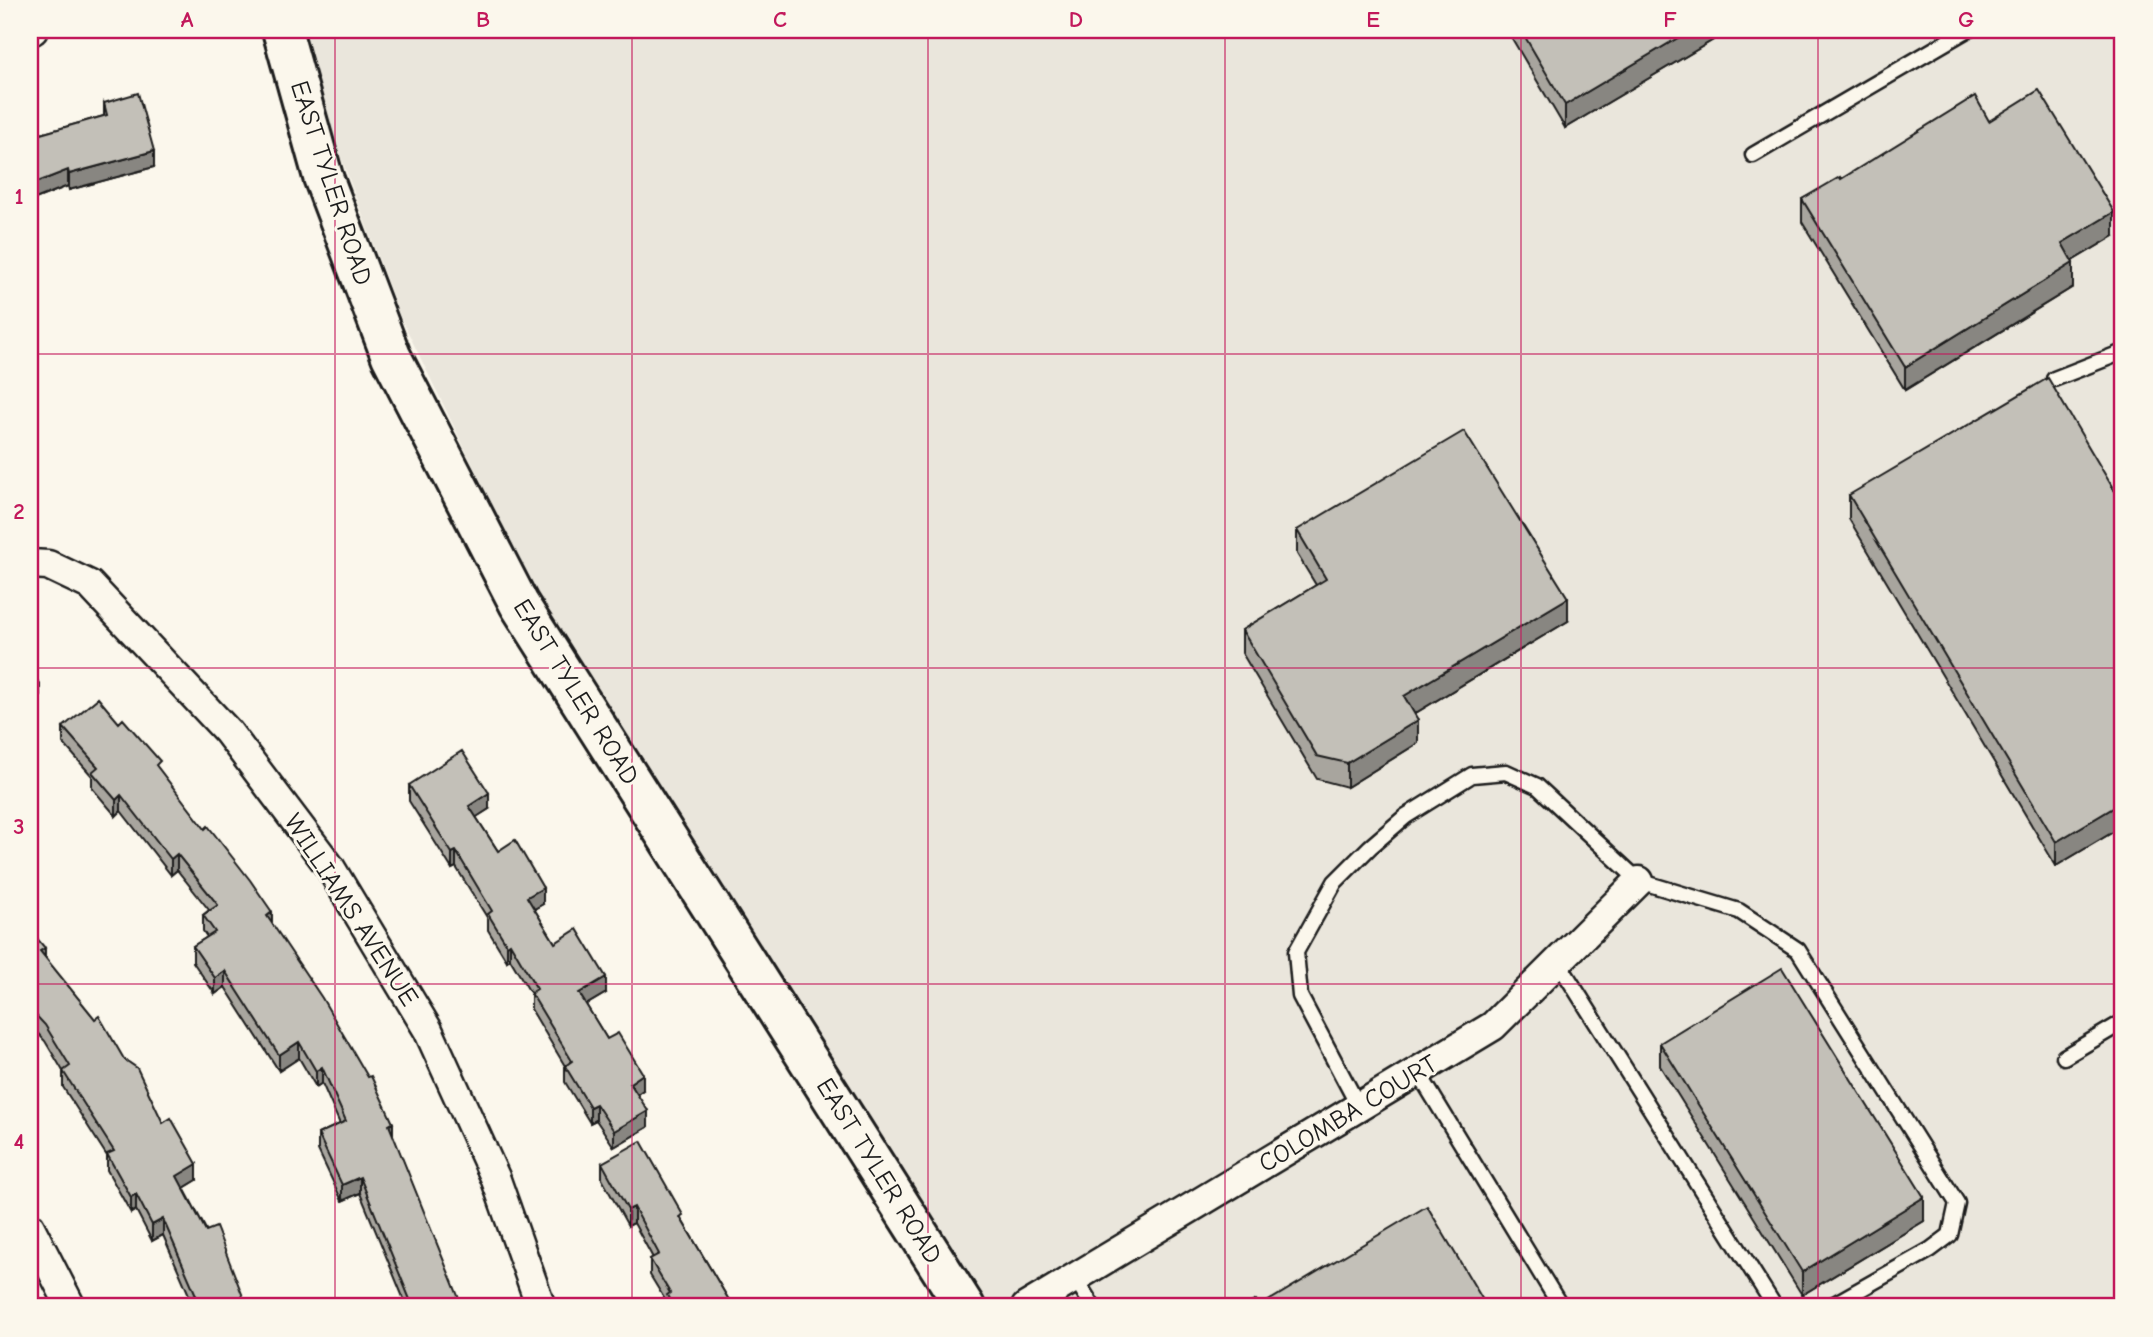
<svg xmlns="http://www.w3.org/2000/svg" width="2153" height="1337" font-family="'Comic Neue',sans-serif">
<style>
.built{fill:#eae6dc}
.lines{fill:none;stroke-linecap:round;stroke-linejoin:round}
.lane-casing{stroke:#1c1c1c;stroke-width:19}
.street-casing{stroke:#1c1c1c;stroke-width:33}
.secondary-casing{stroke:#1c1c1c;stroke-width:44}
.lane{stroke:#fbf7ec;stroke-width:14}
.street{stroke:#fbf7ec;stroke-width:28}
.secondary{stroke:#fbf7ec;stroke-width:38}
.wall{fill:#a8a59e;stroke:#1c1c1c;stroke-width:2}
.shaded-wall{fill:#888681;stroke:#1c1c1c;stroke-width:2}
.building{fill:#c3c0b8;stroke:#1c1c1c;stroke-width:2}
.grid{fill:none;stroke:#c2185b;stroke-width:2;stroke-opacity:0.55}
.labels{text-anchor:middle;dominant-baseline:central;stroke-width:6;stroke-linejoin:round;paint-order:stroke}
.street-label{font-size:26px;fill:#1c1c1c;stroke:#fbf7ec}
.neatline{fill:none;stroke:#c2185b;stroke-width:2.5}
.grid-label{font-size:23px;text-anchor:middle;font-weight:bold;fill:#c2185b}
</style>
<rect width="100%" height="100%" fill="#fbf7ec"/>
<filter id="ink" filterUnits="userSpaceOnUse"><feTurbulence type="fractalNoise" baseFrequency=".0143" numOctaves="2"/><feDisplacementMap in="SourceGraphic" scale="14" xChannelSelector="R" yChannelSelector="G"/><feConvolveMatrix kernelMatrix="1 2 1 2 8 2 1 2 1" color-interpolation-filters="sRGB"/></filter>
<g filter="url(#ink)">
<path class="built" d="M 304,30 L 2123,30 L 2123,1307 L 967,1307 L 543,609 L 400,316 L 330,128 Z"/>
<g class="lines">
<defs>
<g id="lane">
<path d="M 1753,155 L 1967,30"/>
<path d="M 2054,379 L 2123,352"/>
<path d="M 1558,962 L 1775,1307"/>
<path d="M 2064,1057 L 2123,1022"/>
<path d="M 1418,1072 L 1561,1307"/>
<path d="M 1359,1107 L 1300,996 L 1296,952 L 1335,882 L 1370,847 L 1406,816 L 1472,775 L 1506,772 L 1537,786 L 1639,881 L 1739,911 L 1798,950 L 1957,1203 L 1950,1235 L 1930,1250 L 1829,1307"/>
<path d="M 1075,1278 L 1093,1307"/>
</g>
<g id="street">
<path d="M 30,31 L 33,30"/>
<path d="M 30,564 L 48,565 L 90,585 L 228,732 L 330,867 L 428,1030 L 495,1177 L 541,1307"/>
<path d="M 30,1227 L 71,1307"/>
<path d="M 1026,1307 L 1493,1026 L 1639,881"/>
</g>
<path id="secondary" d="M 282,30 L 323,177 L 391,356 L 519,604 L 965,1307"/>
</defs>
<use href="#lane" class="lane-casing"/>
<use href="#street" class="street-casing"/>
<use href="#secondary" class="secondary-casing"/>
<use href="#lane" class="lane"/>
<use href="#street" class="street"/>
<use href="#secondary" class="secondary"/>
</g>
<g class="wall">
<path d="M 1507,30 L 1730,30 L 1565,128 Z"/>
<path d="M 104,103 L 154,167 L 69,190 L 68,186 L 30,201 L 30,137 L 104,116 Z"/>
<path d="M 1989,121 L 2114,236 L 2072,261 L 2073,287 L 1905,390 L 1802,222 L 1802,199 L 1841,179 Z"/>
<path d="M 1849,495 L 2123,505 L 2123,826 L 2056,866 L 1849,519 Z"/>
<path d="M 1297,530 L 1568,621 L 1414,714 L 1418,743 L 1347,787 L 1317,779 L 1242,653 L 1242,630 L 1316,585 L 1297,554 Z"/>
<path d="M 63,727 L 160,771 L 272,924 L 393,1136 L 461,1307 L 407,1307 L 360,1193 L 342,1201 L 318,1150 L 318,1134 L 340,1124 L 322,1083 L 316,1087 L 299,1058 L 279,1071 L 225,987 L 215,994 L 193,962 L 193,946 L 207,937 L 203,931 L 203,915 L 209,910 L 177,870 L 171,875 L 121,811 L 116,816 L 92,788 L 92,776 L 63,743 Z"/>
<path d="M 409,785 L 489,809 L 476,817 L 498,851 L 543,904 L 534,909 L 555,943 L 606,993 L 586,1005 L 607,1039 L 643,1090 L 637,1094 L 648,1127 L 614,1147 L 596,1120 L 590,1123 L 565,1082 L 565,1066 L 531,1009 L 531,994 L 510,959 L 507,961 L 488,930 L 488,919 L 456,867 L 452,869 L 409,801 Z"/>
<path d="M 30,930 L 45,957 L 163,1123 L 197,1180 L 184,1188 L 247,1307 L 181,1307 L 181,1302 L 190,1297 L 163,1235 L 152,1241 L 136,1210 L 131,1213 L 107,1170 L 107,1156 L 63,1087 L 63,1071 L 45,1041 L 30,1025 Z"/>
<path d="M 1660,1043 L 1924,1221 L 1802,1295 L 1660,1066 Z"/>
<path d="M 602,1163 L 683,1222 L 733,1307 L 667,1307 L 667,1303 L 650,1275 L 650,1259 L 653,1258 L 634,1223 L 628,1226 L 602,1179 Z"/>
</g>
<g class="shaded-wall">
<path d="M 1691,30 L 1730,30 L 1565,128 L 1565,105 Z"/>
<path d="M 154,151 L 154,167 L 69,190 L 69,174 Z"/>
<path d="M 68,170 L 68,186 L 30,201 L 30,185 Z"/>
<path d="M 2114,212 L 2114,236 L 2062,267 L 2062,243 Z"/>
<path d="M 2073,263 L 2073,287 L 1905,390 L 1905,367 Z"/>
<path d="M 1568,598 L 1568,621 L 1404,720 L 1404,696 Z"/>
<path d="M 40,684 L 40,700 L 30,708 L 30,692 Z"/>
<path d="M 1418,720 L 1418,743 L 1347,787 L 1347,763 Z"/>
<path d="M 489,793 L 489,809 L 469,822 L 469,806 Z"/>
<path d="M 121,795 L 121,811 L 116,816 L 116,800 Z"/>
<path d="M 2123,802 L 2123,826 L 2056,866 L 2056,842 Z"/>
<path d="M 456,851 L 456,867 L 452,869 L 452,853 Z"/>
<path d="M 177,854 L 177,870 L 171,875 L 171,859 Z"/>
<path d="M 543,888 L 543,904 L 527,913 L 527,897 Z"/>
<path d="M 272,912 L 272,928 L 267,916 Z"/>
<path d="M 510,943 L 510,959 L 507,961 L 507,945 Z"/>
<path d="M 45,948 L 45,964 L 40,951 Z"/>
<path d="M 225,971 L 225,987 L 215,994 L 215,978 Z"/>
<path d="M 606,977 L 606,993 L 579,1009 L 579,993 Z"/>
<path d="M 299,1042 L 299,1058 L 279,1071 L 279,1055 Z"/>
<path d="M 322,1067 L 322,1083 L 316,1087 L 316,1071 Z"/>
<path d="M 643,1074 L 643,1090 L 630,1099 L 630,1083 Z"/>
<path d="M 596,1104 L 596,1120 L 590,1123 L 590,1107 Z"/>
<path d="M 648,1111 L 648,1127 L 614,1147 L 614,1131 Z"/>
<path d="M 393,1123 L 393,1139 L 389,1125 Z"/>
<path d="M 197,1164 L 197,1180 L 177,1192 L 177,1176 Z"/>
<path d="M 360,1177 L 360,1193 L 342,1201 L 342,1185 Z"/>
<path d="M 136,1194 L 136,1210 L 131,1213 L 131,1197 Z"/>
<path d="M 1924,1197 L 1924,1221 L 1802,1295 L 1802,1272 Z"/>
<path d="M 634,1207 L 634,1223 L 628,1226 L 628,1210 Z"/>
<path d="M 163,1219 L 163,1235 L 152,1241 L 152,1225 Z"/>
</g>
<g class="building">
<path d="M 1521,30 L 1691,30 L 1565,105 Z"/>
<path d="M 2039,90 L 2114,212 L 2062,243 L 2073,263 L 1905,367 L 1802,199 L 1840,177 L 1841,179 L 1975,96 L 1989,121 Z"/>
<path d="M 138,93 L 154,151 L 69,174 L 68,170 L 30,185 L 30,137 L 107,115 L 104,103 Z"/>
<path d="M 2048,378 L 2123,505 L 2123,802 L 2056,842 L 1849,495 Z"/>
<path d="M 1464,431 L 1568,598 L 1404,696 L 1418,720 L 1347,763 L 1317,756 L 1242,630 L 1326,579 L 1297,530 Z"/>
<path d="M 30,671 L 40,684 L 30,692 Z"/>
<path d="M 98,698 L 119,723 L 123,719 L 160,761 L 156,765 L 205,829 L 208,826 L 250,880 L 272,912 L 267,916 L 322,998 L 368,1077 L 371,1076 L 393,1123 L 389,1125 L 458,1296 L 461,1307 L 413,1307 L 360,1177 L 342,1185 L 318,1134 L 346,1121 L 322,1067 L 316,1071 L 299,1042 L 279,1055 L 225,971 L 215,978 L 193,946 L 215,932 L 203,915 L 218,905 L 177,854 L 171,859 L 121,795 L 116,800 L 92,772 L 98,767 L 63,727 Z"/>
<path d="M 462,751 L 489,793 L 469,806 L 498,851 L 515,840 L 543,888 L 527,897 L 555,943 L 577,929 L 606,977 L 579,993 L 607,1039 L 618,1033 L 643,1074 L 630,1083 L 648,1111 L 614,1131 L 596,1104 L 590,1107 L 565,1066 L 572,1061 L 531,993 L 537,989 L 510,943 L 507,945 L 488,914 L 492,911 L 456,851 L 452,853 L 409,785 Z"/>
<path d="M 30,930 L 45,948 L 40,951 L 95,1019 L 99,1016 L 124,1059 L 137,1068 L 163,1123 L 171,1118 L 197,1164 L 177,1176 L 206,1231 L 216,1227 L 247,1307 L 184,1307 L 181,1302 L 196,1295 L 163,1219 L 152,1225 L 136,1194 L 131,1197 L 107,1154 L 114,1151 L 63,1071 L 70,1066 L 45,1025 L 30,1009 Z"/>
<path d="M 1782,968 L 1924,1197 L 1802,1272 L 1660,1043 Z"/>
<path d="M 641,1141 L 683,1215 L 680,1217 L 733,1307 L 672,1307 L 673,1307 L 667,1295 L 670,1293 L 650,1259 L 659,1254 L 634,1207 L 628,1210 L 602,1163 Z"/>
<path d="M 1427,1206 L 1487,1307 L 1244,1307 L 1256,1300 L 1260,1306 Z"/>
</g>
</g>
<path class="grid" d="M 335,30 L 335,1307M 632,30 L 632,1307M 928,30 L 928,1307M 1225,30 L 1225,1307M 1521,30 L 1521,1307M 1818,30 L 1818,1307M 30,354 L 2123,354M 30,668 L 2123,668M 30,984 L 2123,984"/>
<g class="labels">
<g class="street-label">
<text transform="translate(331 183) rotate(72)">EAST TYLER ROAD</text>
<text transform="translate(576 692) rotate(58)">EAST TYLER ROAD</text>
<text transform="translate(351 910) rotate(57)">WILLIAMS AVENUE</text>
<text transform="translate(1348 1114) rotate(-31)">COLOMBA COURT</text>
<text transform="translate(879 1171) rotate(58)">EAST TYLER ROAD</text>
</g>
</g>
<rect width="2153" height="1337" fill="none" stroke="#fbf7ec" stroke-width="77"/>
<rect x="38" y="38" width="2076" height="1260" class="neatline"/>
<g class="grid-label">
<text x="187" y="27">A</text>
<text x="483" y="27">B</text>
<text x="780" y="27">C</text>
<text x="1076" y="27">D</text>
<text x="1373" y="27">E</text>
<text x="1670" y="27">F</text>
<text x="1966" y="27">G</text>
<text x="19" y="204">1</text>
<text x="19" y="519">2</text>
<text x="19" y="834">3</text>
<text x="19" y="1149">4</text>
</g>
</svg>
